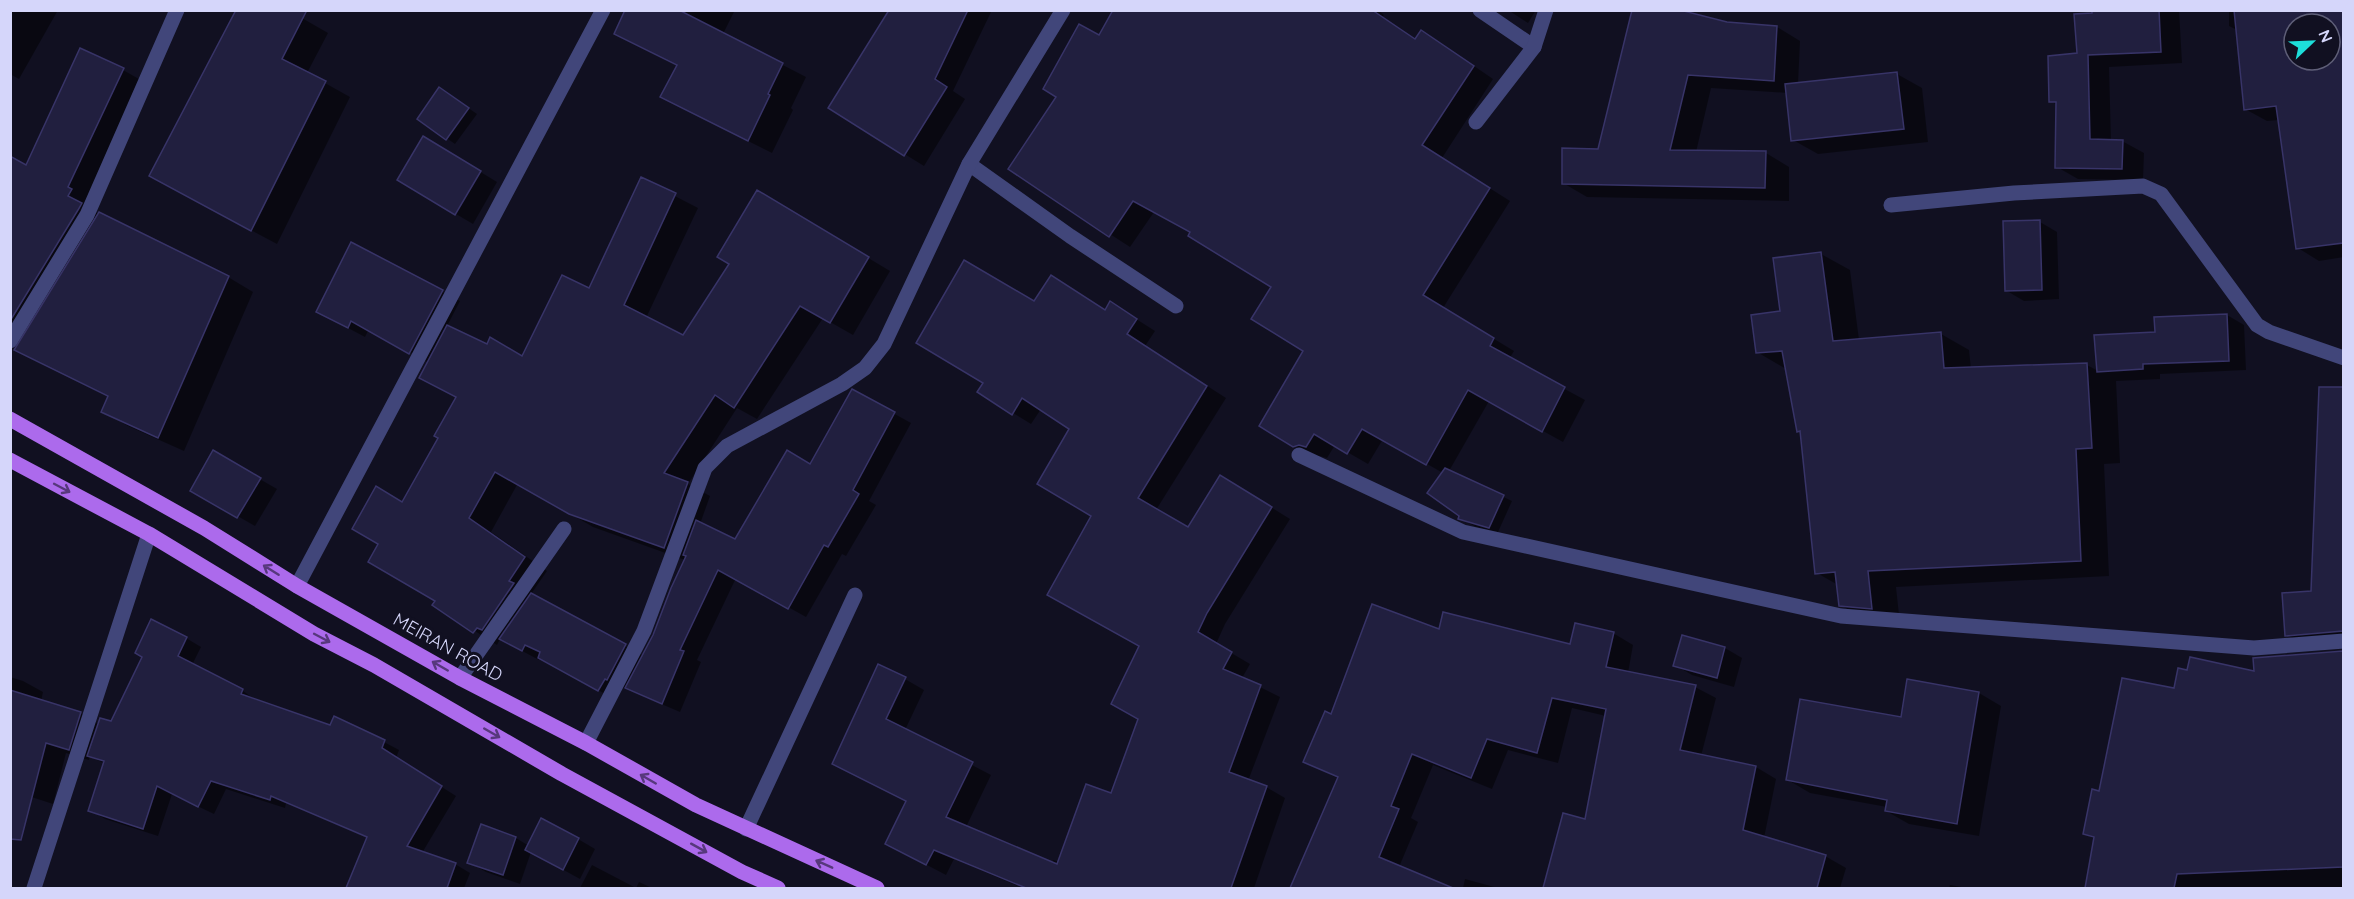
<svg xmlns="http://www.w3.org/2000/svg" width="2354" height="899" font-family="Quicksand,sans-serif">
<style>
.shadow{fill:#0007;fill-rule:evenodd}
.building{fill:#211f3f;stroke:#383468;stroke-width:1.5;fill-rule:evenodd}
.lines{fill:none;stroke-linecap:round;stroke-linejoin:round}
.minor{stroke:#41467a;stroke-width:15}
.major{stroke:#ac6aec;stroke-width:15}
.oneway{stroke:#57387c}
.labels{text-anchor:middle;dominant-baseline:central;stroke-width:6;stroke-linejoin:round;paint-order:stroke}
.street-label{font-size:18px;fill:#d5d6fa;stroke:#111021}
</style>
<rect width="100%" height="100%" fill="#111021"/>
<g class="shadow">
<path d="M 10,10 L 58,10 L 19,79 L 10,74 Z"/>
<path d="M 288,10 L 328,33 L 307,73 L 350,97 L 277,244 L 176,190 Z"/>
<path d="M 627,10 L 735,10 L 723,34 L 806,77 L 791,108 L 793,110 L 772,153 L 686,110 L 678,66 L 616,33 Z"/>
<path d="M 890,10 L 992,10 L 953,91 L 965,99 L 924,166 L 830,108 Z"/>
<path d="M 1115,10 L 1378,10 L 1384,15 L 1382,17 L 1416,40 L 1442,44 L 1493,79 L 1442,158 L 1510,201 L 1443,308 L 1514,351 L 1509,359 L 1585,400 L 1563,442 L 1489,401 L 1449,471 L 1512,501 L 1498,532 L 1476,527 L 1460,518 L 1443,473 L 1383,439 L 1368,464 L 1335,445 L 1327,458 L 1320,456 L 1315,458 L 1261,426 L 1305,351 L 1273,286 L 1192,232 L 1154,212 L 1130,247 L 1010,169 Z"/>
<path d="M 1508,10 L 1536,10 L 1528,23 Z"/>
<path d="M 2093,10 L 2179,10 L 2182,63 L 2109,67 L 2111,141 L 2122,141 L 2144,153 L 2143,180 L 2078,179 L 2057,167 L 2057,105 L 2051,101 L 2078,54 Z"/>
<path d="M 2229,10 L 2344,10 L 2344,257 L 2319,261 L 2298,248 L 2279,120 L 2267,121 L 2245,109 L 2237,30 L 2229,26 ZM 2294,24 L 2330,24 L 2330,60 L 2294,60 Z"/>
<path d="M 1726,24 L 1777,27 L 1800,41 L 1798,84 L 1897,74 L 1922,88 L 1928,142 L 1818,154 L 1793,140 L 1788,93 L 1711,88 L 1696,152 L 1766,153 L 1789,167 L 1789,201 L 1587,197 L 1563,183 Z"/>
<path d="M 123,70 L 146,83 L 91,210 L 228,277 L 253,292 L 184,451 L 128,426 L 103,412 L 110,397 L 10,345 L 10,158 L 26,167 Z"/>
<path d="M 448,94 L 477,114 L 455,144 L 419,119 Z"/>
<path d="M 441,148 L 497,182 L 473,224 L 456,214 Z"/>
<path d="M 642,179 L 698,208 L 646,318 L 684,336 L 780,205 L 890,271 L 853,335 L 823,318 L 757,419 L 737,408 L 688,484 L 710,496 L 700,524 L 735,541 L 810,466 L 853,391 L 911,423 L 869,501 L 876,505 L 846,556 L 842,554 L 806,617 L 736,578 L 697,660 L 701,662 L 680,712 L 645,697 L 626,687 L 625,689 L 623,688 L 616,700 L 540,658 L 539,660 L 500,639 L 497,645 L 434,605 L 438,600 L 403,504 L 440,438 L 458,398 L 421,378 L 429,363 L 369,329 L 365,337 L 335,321 L 351,244 L 460,301 L 447,326 L 487,346 L 523,358 L 589,290 ZM 518,483 L 593,527 L 685,560 L 644,656 L 531,594 L 547,571 L 491,532 Z"/>
<path d="M 2040,222 L 2057,232 L 2059,299 L 2024,301 L 2007,291 Z"/>
<path d="M 1821,254 L 1850,270 L 1859,340 L 1941,334 L 1969,350 L 1971,369 L 2087,365 L 2098,371 L 2156,333 L 2227,315 L 2244,325 L 2246,370 L 2160,374 L 2160,379 L 2116,381 L 2120,463 L 2104,464 L 2109,576 L 1896,587 L 1900,624 L 1869,621 L 1840,605 L 1838,585 L 1817,573 L 1801,432 L 1798,431 L 1786,369 L 1757,352 Z"/>
<path d="M 1035,303 L 1106,311 L 1111,303 L 1155,331 L 1145,346 L 1226,398 L 1156,510 L 1188,529 L 1240,488 L 1290,519 L 1225,624 L 1216,644 L 1250,664 L 1242,678 L 1280,697 L 1248,781 L 1266,787 L 1285,798 L 1254,888 L 1023,888 L 954,859 L 946,875 L 906,854 L 908,801 L 853,774 L 905,679 L 924,690 L 905,730 L 991,775 L 966,827 L 1052,863 L 1053,860 L 1060,862 L 1112,794 L 1140,719 L 1141,646 L 1093,515 L 1071,429 L 1041,409 L 1031,424 L 1013,413 Z"/>
<path d="M 2337,422 L 2344,423 L 2344,645 L 2308,647 L 2287,635 L 2312,592 Z"/>
<path d="M 213,452 L 277,489 L 255,526 L 192,490 Z"/>
<path d="M 1440,631 L 1571,646 L 1613,633 L 1633,645 L 1628,673 L 1695,687 L 1716,698 L 1701,756 L 1756,767 L 1776,779 L 1764,838 L 1825,856 L 1846,868 L 1840,888 L 1545,888 L 1564,815 L 1586,821 L 1606,716 L 1572,708 L 1558,763 L 1508,750 L 1492,789 L 1433,765 L 1411,818 L 1418,822 L 1399,867 L 1449,888 L 1292,888 L 1339,779 L 1305,762 L 1332,716 Z"/>
<path d="M 1683,637 L 1725,648 L 1742,658 L 1734,687 L 1692,675 L 1675,665 Z"/>
<path d="M 186,638 L 201,647 L 192,665 L 243,691 L 257,701 L 330,727 L 334,718 L 384,742 L 399,750 L 396,758 L 456,796 L 422,853 L 455,864 L 470,873 L 464,888 L 348,888 L 368,838 L 286,803 L 285,808 L 226,789 L 214,814 L 172,794 L 158,836 L 105,819 L 90,810 L 105,764 L 90,756 L 89,760 L 66,753 L 53,804 L 10,790 L 10,677 L 23,681 L 43,692 L 41,701 L 80,713 L 99,724 L 112,723 Z"/>
<path d="M 2344,651 L 2344,888 L 2086,888 L 2095,839 L 2085,834 L 2100,792 L 2176,690 L 2256,673 L 2255,659 Z"/>
<path d="M 1979,693 L 2001,706 L 1979,836 L 1909,824 L 1886,811 L 1887,807 L 1810,793 L 1788,780 L 1902,719 Z"/>
<path d="M 516,838 L 529,846 L 578,839 L 595,849 L 580,879 L 531,852 L 520,884 L 486,872 L 469,862 Z"/>
<path d="M 592,865 L 636,888 L 639,882 L 652,888 L 580,888 Z"/>
<path d="M 1465,879 L 1498,888 L 1463,888 Z"/>
<path d="M 1950,885 L 1967,888 L 1949,888 Z"/>
</g>
<g class="building">
<path d="M 236,10 L 307,10 L 282,59 L 326,81 L 251,231 L 149,176 Z"/>
<path d="M 625,10 L 679,10 L 783,63 L 768,94 L 770,95 L 748,141 L 660,97 L 677,65 L 614,34 Z"/>
<path d="M 889,10 L 968,10 L 935,79 L 947,87 L 904,156 L 828,108 Z"/>
<path d="M 1113,10 L 1372,10 L 1415,39 L 1421,30 L 1474,66 L 1422,145 L 1490,188 L 1423,295 L 1494,338 L 1490,346 L 1565,387 L 1542,432 L 1468,390 L 1426,465 L 1362,429 L 1347,454 L 1314,434 L 1306,447 L 1299,445 L 1293,447 L 1259,426 L 1303,351 L 1251,319 L 1271,287 L 1188,236 L 1190,232 L 1133,201 L 1109,237 L 1008,169 L 1056,97 L 1043,89 L 1079,24 L 1099,35 Z"/>
<path d="M 1632,10 L 1680,10 L 1727,22 L 1777,26 L 1774,81 L 1688,75 L 1670,150 L 1766,151 L 1765,188 L 1562,184 L 1562,148 L 1598,149 Z"/>
<path d="M 2092,10 L 2159,10 L 2161,52 L 2088,55 L 2090,139 L 2123,140 L 2122,169 L 2055,168 L 2056,102 L 2049,102 L 2048,56 L 2077,53 L 2074,14 L 2092,13 Z"/>
<path d="M 2234,10 L 2343,10 L 2343,243 L 2296,249 L 2276,106 L 2244,110 ZM 2294,24 L 2330,24 L 2330,60 L 2294,60 Z"/>
<path d="M 80,48 L 124,68 L 68,187 L 72,189 L 68,196 L 82,203 L 78,210 L 10,321 L 10,156 L 26,165 Z"/>
<path d="M 1897,72 L 1904,129 L 1791,141 L 1785,84 Z"/>
<path d="M 439,87 L 469,108 L 446,140 L 417,119 Z"/>
<path d="M 423,136 L 481,171 L 455,215 L 397,180 Z"/>
<path d="M 641,177 L 676,193 L 624,305 L 683,335 L 729,264 L 717,257 L 757,190 L 869,257 L 830,323 L 800,306 L 734,408 L 715,395 L 664,473 L 688,482 L 664,548 L 569,514 L 495,472 L 469,518 L 525,557 L 509,581 L 514,583 L 482,630 L 477,628 L 473,633 L 432,605 L 435,601 L 368,562 L 378,544 L 352,529 L 376,486 L 402,502 L 438,438 L 434,436 L 456,397 L 419,378 L 447,325 L 487,344 L 490,337 L 522,356 L 562,275 L 589,288 Z"/>
<path d="M 99,212 L 229,276 L 158,438 L 101,412 L 108,396 L 14,350 Z"/>
<path d="M 2040,220 L 2042,290 L 2005,291 L 2003,221 Z"/>
<path d="M 351,242 L 443,290 L 409,354 L 351,321 L 348,328 L 316,312 Z"/>
<path d="M 1821,252 L 1833,341 L 1941,332 L 1944,368 L 2087,363 L 2092,448 L 2076,449 L 2081,561 L 1868,571 L 1872,609 L 1839,606 L 1835,572 L 1815,574 L 1800,431 L 1797,432 L 1782,351 L 1756,353 L 1751,315 L 1780,311 L 1773,258 Z"/>
<path d="M 964,260 L 1034,301 L 1051,275 L 1105,310 L 1110,301 L 1137,319 L 1127,334 L 1207,386 L 1138,498 L 1188,527 L 1220,475 L 1272,507 L 1207,613 L 1198,632 L 1232,652 L 1223,669 L 1261,685 L 1229,772 L 1267,786 L 1231,888 L 1026,888 L 934,850 L 926,865 L 885,844 L 906,801 L 832,764 L 878,664 L 906,677 L 886,719 L 973,762 L 946,817 L 1057,864 L 1086,784 L 1111,793 L 1138,719 L 1111,704 L 1139,646 L 1047,595 L 1091,516 L 1037,484 L 1069,429 L 1022,398 L 1012,415 L 977,392 L 983,383 L 916,343 Z"/>
<path d="M 2227,314 L 2229,361 L 2143,364 L 2143,369 L 2097,372 L 2094,335 L 2155,332 L 2154,317 Z"/>
<path d="M 2319,387 L 2343,387 L 2343,631 L 2285,636 L 2282,593 L 2311,591 Z"/>
<path d="M 852,389 L 895,412 L 853,490 L 859,494 L 828,547 L 824,545 L 788,609 L 718,570 L 680,650 L 684,651 L 662,704 L 625,688 L 653,635 L 671,588 L 686,556 L 683,555 L 696,520 L 735,539 L 787,450 L 810,464 Z"/>
<path d="M 213,450 L 261,478 L 237,518 L 190,491 Z"/>
<path d="M 1445,468 L 1504,495 L 1489,528 L 1458,519 L 1459,516 L 1427,493 Z"/>
<path d="M 531,593 L 626,644 L 607,680 L 605,679 L 598,691 L 538,658 L 540,652 L 525,645 L 522,651 L 499,639 Z"/>
<path d="M 1372,604 L 1439,629 L 1443,612 L 1570,644 L 1575,623 L 1614,632 L 1606,667 L 1696,685 L 1680,750 L 1756,766 L 1743,830 L 1826,855 L 1817,888 L 1543,888 L 1563,813 L 1585,819 L 1606,709 L 1552,698 L 1537,753 L 1487,739 L 1471,778 L 1412,754 L 1391,806 L 1399,809 L 1379,857 L 1453,888 L 1290,888 L 1338,777 L 1303,762 L 1325,711 L 1331,714 Z"/>
<path d="M 151,619 L 187,637 L 178,656 L 243,689 L 241,694 L 330,725 L 334,716 L 385,740 L 382,748 L 442,786 L 407,846 L 456,863 L 447,888 L 346,888 L 367,837 L 271,796 L 270,800 L 211,781 L 198,807 L 157,786 L 143,829 L 88,811 L 104,761 L 87,756 L 100,718 L 111,721 L 142,657 L 135,653 Z"/>
<path d="M 1682,635 L 1725,647 L 1717,678 L 1673,666 Z"/>
<path d="M 2343,651 L 2343,867 L 2177,874 L 2174,888 L 2085,888 L 2094,837 L 2083,834 L 2092,789 L 2099,791 L 2122,678 L 2174,688 L 2178,668 L 2187,670 L 2190,657 L 2254,671 L 2253,658 Z"/>
<path d="M 1907,679 L 1979,692 L 1957,824 L 1885,811 L 1887,800 L 1786,780 L 1800,699 L 1901,717 Z"/>
<path d="M 10,690 L 81,712 L 69,750 L 46,743 L 21,840 L 10,839 Z"/>
<path d="M 541,818 L 579,838 L 563,870 L 525,850 Z"/>
<path d="M 481,824 L 516,837 L 503,875 L 467,863 Z"/>
</g>
<g class="lines">
<g class="minor">
<path d="M 1480,10 L 1534,47"/>
<path d="M 1476,122 L 1534,47 L 1546,10"/>
<path d="M 969,164 L 1070,236 L 1176,306"/>
<path d="M 1891,205 L 2014,193 L 2143,186 L 2161,194 L 2257,325 L 2269,332 L 2344,358"/>
<path d="M 10,341 L 87,215 L 177,10"/>
<path d="M 1299,455 L 1463,532 L 1841,616 L 2254,648 L 2344,641"/>
<path d="M 297,586 L 603,10"/>
<path d="M 460,678 L 564,529"/>
<path d="M 586,743 L 644,631 L 705,468 L 727,446 L 842,384 L 865,368 L 884,344 L 969,164 L 1063,10"/>
<path d="M 746,829 L 855,595"/>
<path d="M 34,888 L 149,534"/>
</g>
<g class="major">
<path d="M 10,419 L 204,528 L 297,586 L 460,678 L 586,743 L 696,805 L 877,888"/>
<path d="M 10,460 L 149,534 L 314,634 L 374,665 L 562,774 L 742,872 L 778,888"/>
</g>
</g>
<defs><path id="oneway-shaft" d="M-6 0H5M1.5-3L5.5 0L1.5 3" fill="none" stroke-width="1.6" stroke-linecap="round" stroke-linejoin="round" transform="scale(1.5)"/></defs>
<g class="oneway">
<use href="#oneway-shaft" transform="translate(62 488) rotate(28)"/>
<use href="#oneway-shaft" transform="translate(271 570) rotate(-148)"/>
<use href="#oneway-shaft" transform="translate(322 638) rotate(28)"/>
<use href="#oneway-shaft" transform="translate(440 666) rotate(-150)"/>
<use href="#oneway-shaft" transform="translate(492 733) rotate(30)"/>
<use href="#oneway-shaft" transform="translate(648 779) rotate(-150)"/>
<use href="#oneway-shaft" transform="translate(699 848) rotate(29)"/>
<use href="#oneway-shaft" transform="translate(824 864) rotate(-156)"/>
</g>
<g class="labels">
<g class="street-label">
<text transform="translate(448 647) rotate(29)">MEIRAN ROAD</text>
</g>
</g>
<rect width="2354" height="899" fill="none" stroke="#d5d6fa" stroke-width="24"/>
<g transform="translate(2312 42) rotate(67)"><circle r="28" fill="#111021" stroke="#5f5f78" stroke-width="1.5"/>
<path d="M0-4.5L10 22L0 15L-10 22Z" fill="#1ddeda"/>
<text y="-9" font-size="16" font-weight="bold" text-anchor="middle" fill="#d5d6fa">N</text>
</g>
</svg>
